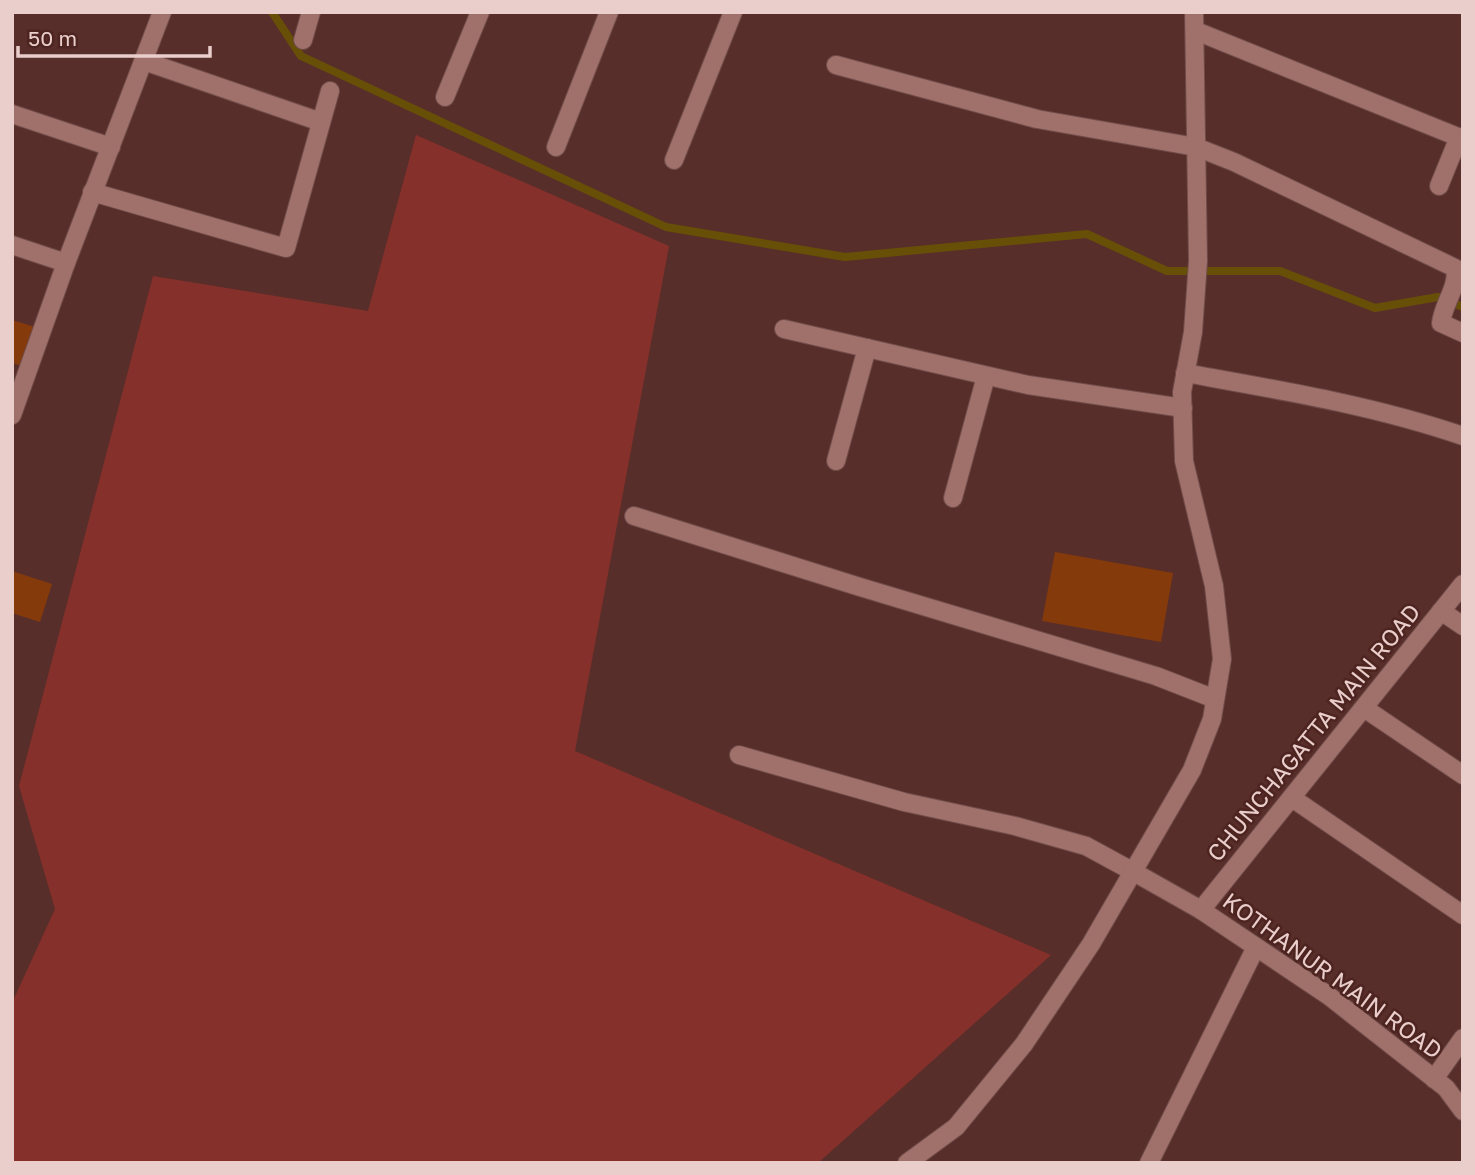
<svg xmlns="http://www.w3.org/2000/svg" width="1475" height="1175" font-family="'Golos Text',sans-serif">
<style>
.green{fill:#86302b}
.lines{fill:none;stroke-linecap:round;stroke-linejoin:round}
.stream{stroke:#684f08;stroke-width:8}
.building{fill:#853a0c}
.street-casing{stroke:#704c4a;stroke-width:20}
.secondary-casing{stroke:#704c4a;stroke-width:20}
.street{stroke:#a0706a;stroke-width:18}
.secondary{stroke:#a0706a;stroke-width:18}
.labels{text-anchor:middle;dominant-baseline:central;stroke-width:5;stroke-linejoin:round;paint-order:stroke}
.street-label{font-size:23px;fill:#eacecb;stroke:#4d2420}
</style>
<rect width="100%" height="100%" fill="#582e2a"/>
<path class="green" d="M 416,135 L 669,246 L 575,751 L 1051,955 L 818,1163 L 12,1163 L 12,1003 L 55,909 L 19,786 L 153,276 L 368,311 Z"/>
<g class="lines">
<path class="stream" d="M 272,12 L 301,56 L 666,227 L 845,257 L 1087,234 L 1167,271 L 1280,271 L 1375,308 L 1438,297 L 1463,307"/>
</g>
<g class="building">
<path d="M 12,320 L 35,327 L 22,366 L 12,363 Z"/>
<path d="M 1055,552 L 1173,573 L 1161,642 L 1042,621 Z"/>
<path d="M 12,571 L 52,584 L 40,622 L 12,613 Z"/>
</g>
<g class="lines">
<defs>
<g id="street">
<path d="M 1196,31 L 1463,139"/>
<path d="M 303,40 L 311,12"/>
<path d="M 144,61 L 321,122"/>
<path d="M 836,65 L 1037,119 L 1196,147 L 1234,162 L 1455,268 C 1459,286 1443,304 1441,323 L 1463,333"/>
<path d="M 445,97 L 480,12"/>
<path d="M 12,114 L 111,147"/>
<path d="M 556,147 L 609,12"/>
<path d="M 674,160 L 733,12"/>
<path d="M 1439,186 L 1459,137"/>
<path d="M 92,192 L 286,248 L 330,91"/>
<path d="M 784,329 L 1028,385 L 1183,408"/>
<path d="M 1185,373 C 1279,390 1372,405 1463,436"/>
<path d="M 12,415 L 66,263"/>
<path d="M 836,461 L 867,348"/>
<path d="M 953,498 L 986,376"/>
<path d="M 634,516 L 860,587 L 1156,676 L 1215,699"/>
<path d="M 1441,611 L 1463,626"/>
<path d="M 1364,708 L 1463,775"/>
<path d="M 739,755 L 904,802 L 1015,826 L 1086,846 L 1132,871"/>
<path d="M 1292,798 L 1463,915"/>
<path d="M 1434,1079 L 1463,1038"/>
<path d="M 1149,1163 L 1256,947"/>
</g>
<g id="secondary">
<path d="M 12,245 L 66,263 L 162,12"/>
<path d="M 1132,871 L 1201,910 L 1329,996 L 1446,1088 L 1463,1111"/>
<path d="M 1201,910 L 1463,584"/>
<path d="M 907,1163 L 956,1127 L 1024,1044 L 1091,944 L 1192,770 L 1212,719 L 1222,659 L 1214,586 L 1184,461 L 1182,392 L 1193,332 L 1198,261 L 1194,12"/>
</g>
</defs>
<use href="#street" class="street-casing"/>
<use href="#secondary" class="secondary-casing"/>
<use href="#street" class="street"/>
<use href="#secondary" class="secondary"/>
</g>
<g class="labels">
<g class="street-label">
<text transform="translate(1313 732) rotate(-51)">CHUNCHAGATTA MAIN ROAD</text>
<text transform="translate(1333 975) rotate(36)">KOTHANUR MAIN ROAD</text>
</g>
</g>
<rect width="1475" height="1175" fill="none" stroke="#eacecb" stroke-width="28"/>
<path d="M18 46v10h192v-10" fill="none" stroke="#eacecb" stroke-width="3.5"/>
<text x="28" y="46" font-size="21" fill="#eacecb" stroke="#4d2420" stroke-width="5" paint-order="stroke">50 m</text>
</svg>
